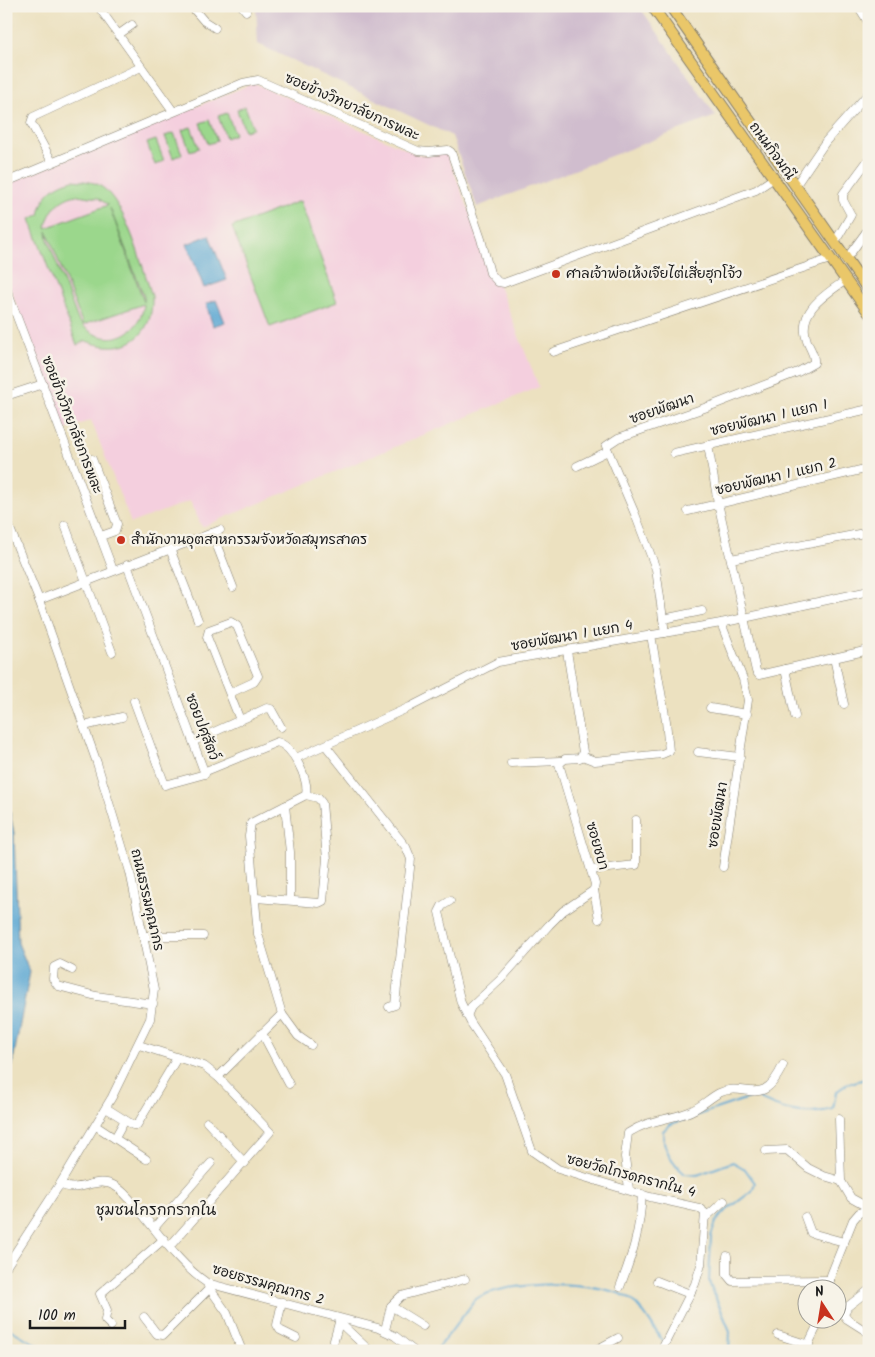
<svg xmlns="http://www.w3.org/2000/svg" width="875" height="1357" font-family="Kalam,'Playpen Sans Thai',sans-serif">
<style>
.built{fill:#f4cfde}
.industrial{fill:#d0bdce}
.green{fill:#9bd78c;stroke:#5c7a54;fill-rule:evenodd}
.water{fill:#5ba7d3;stroke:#3c6278}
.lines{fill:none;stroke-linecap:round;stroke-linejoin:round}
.stream{stroke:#5ba7d3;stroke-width:2}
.minor-casing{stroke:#847e6e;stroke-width:9}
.major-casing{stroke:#847e6e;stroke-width:12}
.minor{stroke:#fff;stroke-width:8}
.major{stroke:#eac769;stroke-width:10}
.poi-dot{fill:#c8321e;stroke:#f7f3e8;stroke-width:2}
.labels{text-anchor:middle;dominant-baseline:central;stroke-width:5;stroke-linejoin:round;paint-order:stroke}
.street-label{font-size:14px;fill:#1c1c1c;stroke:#f7f3e8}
.poi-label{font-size:14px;fill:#1c1c1c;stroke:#f7f3e8;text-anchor:start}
.neighbourhood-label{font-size:15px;fill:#1c1c1c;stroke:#f7f3e8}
</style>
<rect width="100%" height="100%" fill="#f7f3e8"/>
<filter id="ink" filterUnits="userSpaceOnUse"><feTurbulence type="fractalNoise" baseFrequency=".02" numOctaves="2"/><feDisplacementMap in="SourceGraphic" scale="10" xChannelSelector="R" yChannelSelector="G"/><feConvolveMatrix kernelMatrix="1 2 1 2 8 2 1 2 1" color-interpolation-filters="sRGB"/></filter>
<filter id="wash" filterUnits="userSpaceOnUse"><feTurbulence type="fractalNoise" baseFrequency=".0096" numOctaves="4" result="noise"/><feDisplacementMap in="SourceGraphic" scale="20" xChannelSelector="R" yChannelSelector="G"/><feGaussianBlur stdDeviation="1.12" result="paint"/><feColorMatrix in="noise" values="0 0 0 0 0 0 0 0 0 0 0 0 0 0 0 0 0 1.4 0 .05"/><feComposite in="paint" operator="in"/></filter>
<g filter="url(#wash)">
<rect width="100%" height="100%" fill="#ece1c0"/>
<path class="built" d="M 254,83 L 417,154 L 426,156 L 446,152 L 539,387 L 202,527 L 190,501 L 131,523 L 91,420 L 65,430 L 6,278 L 6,184 Z"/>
<path class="industrial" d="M 256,6 L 639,6 L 716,116 L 477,207 L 452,136 L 258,44 Z"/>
<g class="green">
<path d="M 245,106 L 253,128 L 245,131 L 237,110 Z"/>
<path d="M 227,113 L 235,134 L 226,138 L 218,116 Z"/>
<path d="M 209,120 L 217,141 L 208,144 L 200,123 Z"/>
<path d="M 191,127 L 199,148 L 190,151 L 182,130 Z"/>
<path d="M 174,133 L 182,154 L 173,158 L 165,136 Z"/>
<path d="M 156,140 L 164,161 L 155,165 L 147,143 Z"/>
<path d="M 73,180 C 82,181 91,181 99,185 C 126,201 142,266 152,296 C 154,338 124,356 86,341 L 77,345 L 30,219 L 39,215 C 43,195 53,185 73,180 ZM 77,195 L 98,198 L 108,205 L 46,228 C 49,210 60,198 77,195 ZM 110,208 L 144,297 L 144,302 ZM 47,231 L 83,325 L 144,304 C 139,341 100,349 78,320 L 48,240 Z"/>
<path d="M 300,201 L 337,302 L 270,327 L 232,227 Z"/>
</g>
<g class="water">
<path d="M 209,235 L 227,280 L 204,288 L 187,244 Z"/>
<path d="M 216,300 L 225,322 L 213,326 L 206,304 Z"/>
<path d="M 6,793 L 14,833 L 18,943 L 30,972 L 12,1066 L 6,1080 Z"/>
</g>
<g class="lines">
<g class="stream">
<path d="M 6,1327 L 48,1351"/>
<path d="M 436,1351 L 476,1299 C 503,1280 602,1279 630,1299 C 644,1309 652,1327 663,1341"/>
<path d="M 729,1351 L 730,1331 L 709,1282 L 711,1236 L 716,1222 L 723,1213 L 752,1191 L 755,1183 L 745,1169 L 733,1162 L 697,1175 L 685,1174 C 673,1164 662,1147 663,1131 L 671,1124 L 754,1096 C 779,1110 804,1117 833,1109 L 836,1092 L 847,1084 L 869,1078"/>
</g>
</g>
</g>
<g filter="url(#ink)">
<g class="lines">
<defs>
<g id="minor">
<path d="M 98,6 L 173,111"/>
<path d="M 191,6 L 204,21 L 215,28"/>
<path d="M 242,6 L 246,11"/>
<path d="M 858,6 L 869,23"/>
<path d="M 118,35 L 132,25"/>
<path d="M 52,162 L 31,123 L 33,117 L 141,67"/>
<path d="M 6,182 L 243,83 L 258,80 L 418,151 L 429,152 L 448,150 L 451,152 L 481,239 L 490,273 L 498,282 L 504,283 L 756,190 L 774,178"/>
<path d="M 796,185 L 826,141 L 869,93"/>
<path d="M 835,242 L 851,215 L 843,200 L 843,194 L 869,159"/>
<path d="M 847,258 L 869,228"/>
<path d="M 6,288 L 113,570"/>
<path d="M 553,352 L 830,259"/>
<path d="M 6,396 L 43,384"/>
<path d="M 708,445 L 718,503 L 756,671 L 759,675 L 869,650"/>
<path d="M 674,453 L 869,409"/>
<path d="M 92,459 L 117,524 L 115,531 L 101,536"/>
<path d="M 577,466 L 608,451"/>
<path d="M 688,511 L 869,468"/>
<path d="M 6,519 L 39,600 L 97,763 L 130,872 L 154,990 L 150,1019 L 112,1097 L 60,1184 L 6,1267"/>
<path d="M 65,525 L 112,652"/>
<path d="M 212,533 L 233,587"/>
<path d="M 170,549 L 198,620"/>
<path d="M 731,559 L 869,532"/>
<path d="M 127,565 L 205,774 L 165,785 L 134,701"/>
<path d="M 39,600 L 220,530"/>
<path d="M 663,619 L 702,611"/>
<path d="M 721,623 L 743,679 L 748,700 L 723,867"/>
<path d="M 665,633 L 656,569 L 635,514 L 606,446 L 618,438 L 713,405 L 798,372 L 814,363 C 815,353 810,350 807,341 C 796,311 826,294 846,280"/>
<path d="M 834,658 L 844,704"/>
<path d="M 785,669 L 795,716"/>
<path d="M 230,693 L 254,682 L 258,676 L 237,626 L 231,622 L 209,630 L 207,637 L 240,720"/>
<path d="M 710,708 L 747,714"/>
<path d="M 84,726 L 122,717"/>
<path d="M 194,741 L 267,708 L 271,709 L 281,727"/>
<path d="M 326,746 L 406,847 L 411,859 L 395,1005 L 389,1007"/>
<path d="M 698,752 L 740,757"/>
<path d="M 582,756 L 595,761 L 662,754 L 669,751 L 666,721 L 651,635"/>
<path d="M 296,758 L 410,707 L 498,662 L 721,623 L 869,591"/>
<path d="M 511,763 L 560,761"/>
<path d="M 206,771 L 277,742 C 293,746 309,779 306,795 L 251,823 L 249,836 L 258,934 L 282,1014 L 218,1077"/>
<path d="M 285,806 L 290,852 L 290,900"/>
<path d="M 591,870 L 636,865 L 636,820"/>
<path d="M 594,890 L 599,919"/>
<path d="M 256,898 L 319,903 L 323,901 L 327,859 L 322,803 L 318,798 L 306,795"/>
<path d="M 450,901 L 442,906 L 439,912 L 461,1003 L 471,1023 L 505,1074 L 532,1151 L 558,1169 L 650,1197 L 699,1208 L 705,1213 L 701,1265 L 695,1284 L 661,1351"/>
<path d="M 143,936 L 203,936"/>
<path d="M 72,970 L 60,964 L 54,967 L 53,979 L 58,986 L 96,996 L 153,1004"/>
<path d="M 282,1014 L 298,1036 L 311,1045"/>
<path d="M 467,1016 L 471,1007 L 501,979 L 549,925 L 563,911 L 594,890 L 595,884 L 559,764 L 565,759 L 580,758 L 583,752 L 567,651"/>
<path d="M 262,1033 L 289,1084"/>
<path d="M 139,1045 L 204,1066 L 218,1077 L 270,1132 L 170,1246"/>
<path d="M 106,1108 L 133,1125 L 137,1125 L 177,1058"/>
<path d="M 839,1119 L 841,1181 L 851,1198 L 869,1208"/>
<path d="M 207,1122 L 245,1163"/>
<path d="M 96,1126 L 146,1159"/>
<path d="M 115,1138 L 125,1120"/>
<path d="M 766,1151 L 787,1150 L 808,1168 L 824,1176 L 841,1181"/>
<path d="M 60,1184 C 78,1195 96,1175 115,1186 C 124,1191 132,1202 139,1210 C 160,1235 180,1265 207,1283 L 378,1328 L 395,1336 L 414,1351"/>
<path d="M 629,1189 L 625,1157 L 628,1133 C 650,1119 664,1121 686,1113 C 699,1109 708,1099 719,1093 C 746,1080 762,1111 783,1065"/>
<path d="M 706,1217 L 724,1201"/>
<path d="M 805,1217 L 811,1233 L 844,1242"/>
<path d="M 154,1228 L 211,1163"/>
<path d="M 727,1256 L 727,1275 L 732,1281 L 830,1280"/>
<path d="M 657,1281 L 690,1294"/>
<path d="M 208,1286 L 227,1313 L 242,1351"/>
<path d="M 620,1287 C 633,1253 640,1231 642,1194"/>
<path d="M 828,1290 L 831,1275 L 853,1220 L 859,1213 L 869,1209"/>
<path d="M 869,1290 L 847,1307 L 844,1315 L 847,1319 L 869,1333"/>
<path d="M 282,1302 L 277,1325 L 280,1330 L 296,1338"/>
<path d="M 391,1306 L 423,1326"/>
<path d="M 144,1317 L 157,1334 L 163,1335 L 210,1288"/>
<path d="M 339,1322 L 370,1351"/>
<path d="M 111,1326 L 105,1320 L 107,1310 L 100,1294 L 164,1239"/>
<path d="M 385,1330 L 391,1306 L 401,1296 L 465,1279"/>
<path d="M 778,1335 L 809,1345"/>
<path d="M 331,1351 L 340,1319"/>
<path d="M 594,1351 L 618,1338"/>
<path d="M 805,1351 L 820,1320"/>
</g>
<g id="major">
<path d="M 652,6 L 869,313"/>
<path d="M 670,6 L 869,291"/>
</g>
</defs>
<use href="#minor" class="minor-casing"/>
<use href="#major" class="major-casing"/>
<use href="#minor" class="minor"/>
<use href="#major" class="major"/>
</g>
</g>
<g class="poi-dot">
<circle cx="556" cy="274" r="5"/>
<circle cx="121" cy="540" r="5"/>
</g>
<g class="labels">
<g class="street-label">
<text transform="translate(352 107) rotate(24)">ซอยข้างวิทยาลัยการพละ</text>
<text transform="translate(772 151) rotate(54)">ถนนกิจมณี</text>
<text transform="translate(662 409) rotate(-19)">ซอยพัฒนา</text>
<text transform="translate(769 418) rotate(-13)">ซอยพัฒนา 1 แยก 1</text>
<text transform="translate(72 425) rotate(69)">ซอยข้างวิทยาลัยการพละ</text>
<text transform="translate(776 477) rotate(-13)">ซอยพัฒนา 1 แยก 2</text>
<text transform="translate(572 636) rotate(-10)">ซอยพัฒนา 1 แยก 4</text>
<text transform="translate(202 727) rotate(69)">ซอยปศุสัตว์</text>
<text transform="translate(718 815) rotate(-81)">ซอยพัฒนา</text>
<text transform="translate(597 846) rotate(74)">ซอยชบา</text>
<text transform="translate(147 900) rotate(77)">ถนนธรรมคุณากร</text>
<text transform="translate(631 1176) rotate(15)">ซอยวัดโกรดกรากใน 4</text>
<text transform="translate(268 1285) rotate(16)">ซอยธรรมคุณากร 2</text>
</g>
<g class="poi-label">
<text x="566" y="274">ศาลเจ้าพ่อเห้งเจียไต่เสี่ยฮุกโจ้ว</text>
<text x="131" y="540">สำนักงานอุตสาหกรรมจังหวัดสมุทรสาคร</text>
</g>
<g class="neighbourhood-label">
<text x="156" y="1211">ชุมชนโกรกกรากใน</text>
</g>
</g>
<rect width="875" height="1357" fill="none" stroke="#f7f3e8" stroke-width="25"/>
<g transform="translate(822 1304) rotate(348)"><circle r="24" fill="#f7f3e8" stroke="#9f9d96"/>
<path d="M0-4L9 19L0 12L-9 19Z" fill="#c8321e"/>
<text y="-8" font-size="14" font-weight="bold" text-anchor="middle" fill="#1c1c1c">N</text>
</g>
<path d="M30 1320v8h95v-8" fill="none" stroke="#1c1c1c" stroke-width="2.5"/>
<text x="38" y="1320" font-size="15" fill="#1c1c1c" stroke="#f7f3e8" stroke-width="4" paint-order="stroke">100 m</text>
</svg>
